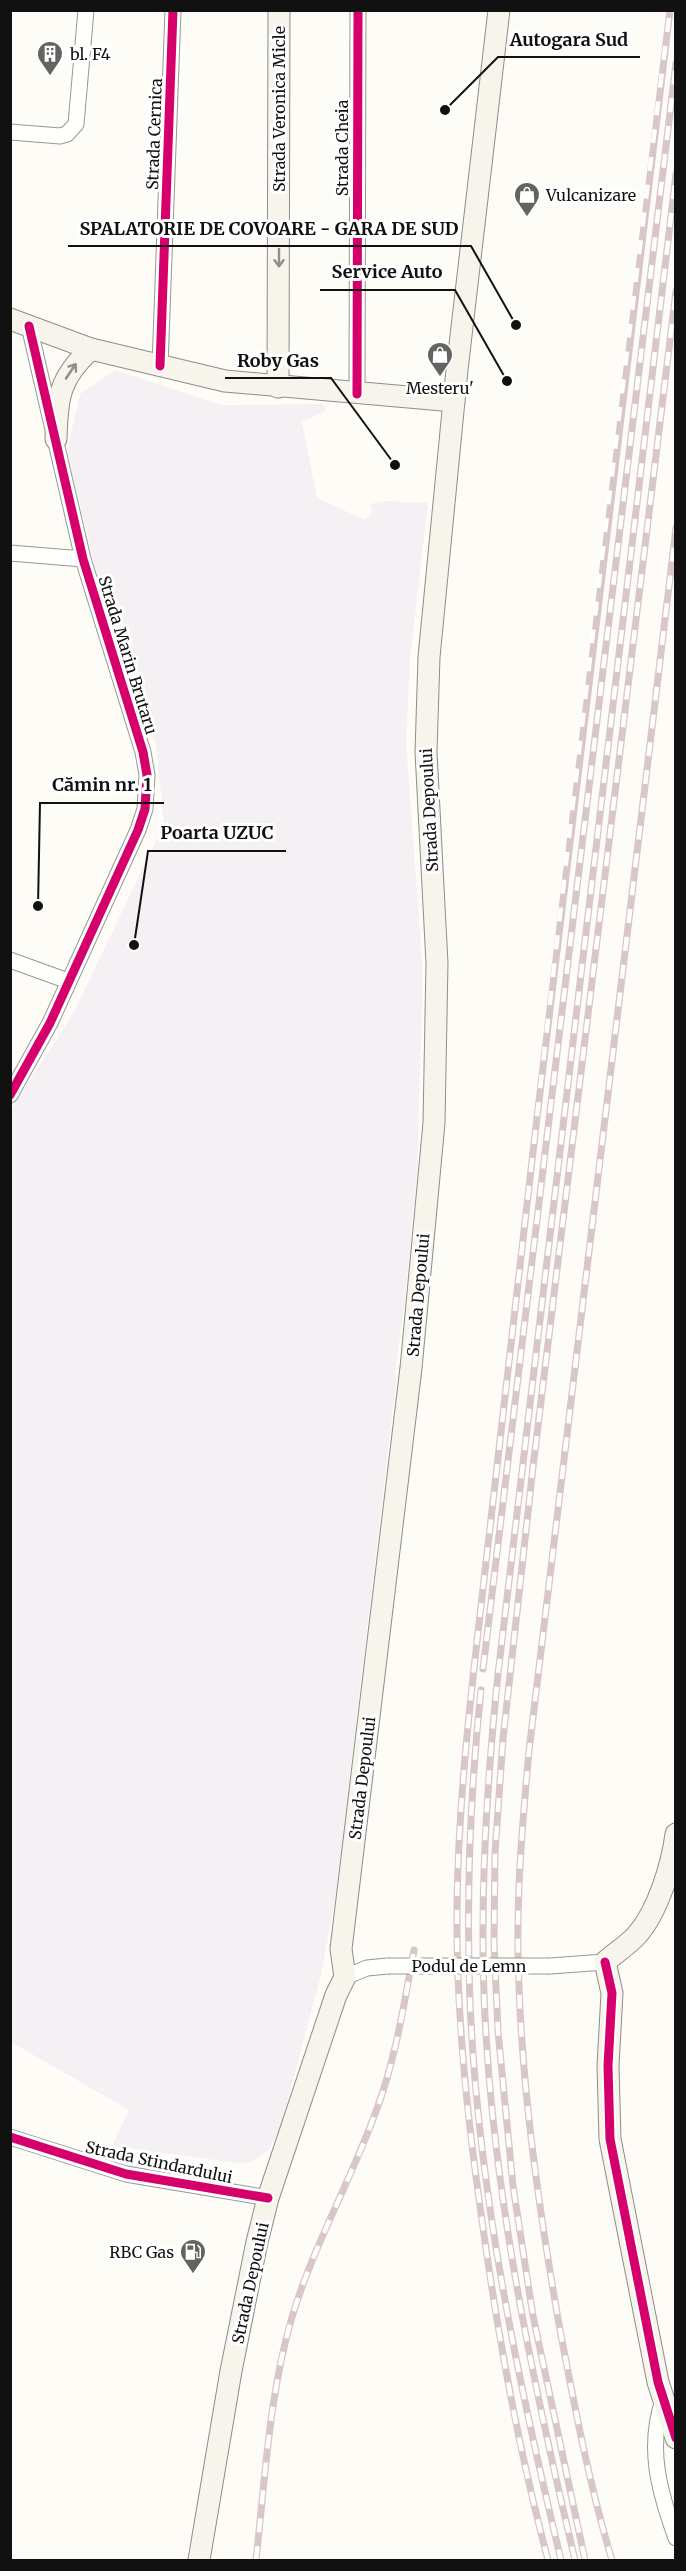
<svg xmlns="http://www.w3.org/2000/svg" width="686" height="2571" font-family="Merriweather,serif">
<style>
.industrial{fill:#f5f0f3}
.lines{fill:none;stroke-linecap:round;stroke-linejoin:round}
.street-casing{stroke:#979795;stroke-width:17}
.secondary-casing{stroke:#8e8d8b;stroke-width:23}
.street{stroke:#fffffe;stroke-width:15}
.secondary{stroke:#f6f4eb;stroke-width:21}
.rail-casing{stroke:#d9c6c7;stroke-width:7}
.rail{stroke:#fff;stroke-width:4.5;stroke-dasharray:14;stroke-linecap:butt}
.street-bridge-casing{stroke:#979795;stroke-width:17;stroke-linecap:butt}
.street-bridge{stroke:#fffffe;stroke-width:15}
.cycleway-casing{stroke:#fff;stroke-width:13}
.cycleway{stroke:#d6006c;stroke-width:9}
.oneway{stroke:#8f8e89}
.labels{text-anchor:middle;dominant-baseline:central;stroke-width:6;stroke-linejoin:round;paint-order:stroke}
.poi-label{font-size:16px;fill:#111;stroke:#fff;text-anchor:start}
.street-label{font-size:16px;fill:#111;stroke:#fff}
.leader{fill:none;stroke:#111;stroke-width:2}
.callout-dot{fill:#111;stroke:#fff;stroke-width:2}
.callout-label{font-size:18px;text-anchor:middle;font-weight:bold;fill:#111;stroke:#fff;stroke-width:6;stroke-linejoin:round;paint-order:stroke}
</style>
<rect width="100%" height="100%" fill="#fdfcf7"/>
<path class="industrial" d="M 115,370 L 221,405 L 323,404 L 326,411 L 302,422 L 317,498 L 365,520 L 372,512 L 370,504 L 384,501 L 428,503 L 410,659 L 406,743 L 423,974 L 417,1172 L 405,1301 L 395,1371 L 396,1382 L 336,1893 L 321,1975 L 280,2129 L 269,2149 L 260,2157 L 250,2162 L 237,2163 L 112,2146 L 129,2110 L 11,2042 L 11,1109 L 72,1016 L 164,824 L 156,744 L 124,666 L 100,587 L 67,451 L 80,394 Z"/>
<g class="lines">
<defs>
<g id="street">
<path d="M 10,132 L 60,136 L 67,134 L 76,124 L 86,10"/>
<path d="M 160,366 L 173,10"/>
<path d="M 357,394 L 358,10"/>
<path d="M 10,553 L 83,559"/>
<path d="M 10,960 L 68,981"/>
<path d="M 10,1095 L 50,1023 L 138,830 L 145,809 L 147,775 L 143,752 L 83,559 L 29,326"/>
<path d="M 550,1966 L 605,1962"/>
<path d="M 345,1977 L 367,1968 L 388,1966"/>
<path d="M 10,2137 L 126,2174 L 268,2198"/>
<path d="M 663,2400 C 647,2448 659,2491 676,2538"/>
</g>
<g id="secondary">
<path d="M 10,319 L 91,349 L 225,381 L 454,401"/>
<path d="M 278,387 L 279,10"/>
<path d="M 56,439 C 57,398 59,378 91,349"/>
<path d="M 676,1834 C 672,1865 658,1911 637,1935 C 628,1945 615,1953 605,1962 L 612,1993 L 608,2066 L 610,2139 L 658,2382 L 676,2438"/>
<path d="M 199,2560 L 231,2371 L 257,2242 L 268,2198 L 336,1995 L 345,1977 L 341,1949 L 411,1368 L 434,1123 L 437,963 L 426,752 L 429,657 L 457,370 L 499,10"/>
</g>
</defs>
<use href="#street" class="street-casing"/>
<use href="#secondary" class="secondary-casing"/>
<use href="#street" class="street"/>
<use href="#secondary" class="secondary"/>
<defs>
<g id="rail">
<path d="M 483,1669 L 676,63"/>
<path d="M 481,1690 C 470,1794 466,1897 470,2002 C 478,2191 517,2377 561,2560"/>
<path d="M 256,2560 C 265,2480 269,2395 292,2317 C 313,2247 350,2182 375,2114 C 395,2062 404,2005 414,1950"/>
<path d="M 548,2560 C 517,2444 496,2325 480,2206 C 466,2107 456,2009 457,1910 C 458,1793 473,1678 486,1562 C 503,1417 519,1272 536,1126 C 578,754 622,382 670,10"/>
<path d="M 575,2560 C 531,2375 491,2185 484,1994 C 480,1887 487,1781 498,1674 L 676,174"/>
<path d="M 585,2560 L 533,2316 L 513,2186 L 498,2031 L 494,1943 L 495,1853 L 503,1739 L 533,1467 L 676,291"/>
<path d="M 612,2560 C 589,2484 575,2408 560,2330 C 538,2205 520,2078 518,1951 C 517,1884 523,1818 529,1751 L 676,528"/>
</g>
</defs>
<use href="#rail" class="rail-casing"/>
<use href="#rail" class="rail"/>
<defs>
<path id="street-bridge" d="M 388,1966 L 550,1966"/>
</defs>
<use href="#street-bridge" class="street-bridge-casing"/>
<use href="#street-bridge" class="street-bridge"/>
<defs>
<g id="cycleway">
<path d="M 160,366 L 173,10"/>
<path d="M 357,394 L 358,10"/>
<path d="M 10,1095 L 50,1023 L 138,830 L 145,809 L 147,775 L 143,752 L 83,559 L 29,326"/>
<path d="M 605,1962 L 612,1993 L 608,2066 L 610,2139 L 658,2382 L 676,2438"/>
<path d="M 10,2137 L 126,2174 L 268,2198"/>
</g>
</defs>
<use href="#cycleway" class="cycleway-casing"/>
<use href="#cycleway" class="cycleway"/>
</g>
<defs><path id="oneway-shaft" d="M-6 0H5M1.5-3L5.5 0L1.5 3" fill="none" stroke-width="1.6" stroke-linecap="round" stroke-linejoin="round" transform="scale(1.5)"/></defs>
<g class="oneway">
<use href="#oneway-shaft" transform="translate(279 258) rotate(90)"/>
<use href="#oneway-shaft" transform="translate(71 371) rotate(-56)"/>
</g>
<defs>
<symbol id="building-pin" viewBox="-11 -11 22 30"><path d="M0 17L-7.5 6A9.5 9.5 0 1 1 7.5 6Z" fill="#646362" stroke="#fff"/><path d="M-4-6H4V6H1V3H-1V6H-4ZM-2.5-4.3h1.7v1.8h-1.7ZM.8-4.3h1.7v1.8H.8ZM-2.5-1h1.7V.8h-1.7ZM.8-1h1.7V.8H.8Z" fill="#fff"/></symbol>
<symbol id="shop-pin" viewBox="-11 -11 22 30"><path d="M0 17L-7.5 6A9.5 9.5 0 1 1 7.5 6Z" fill="#646362" stroke="#fff"/><path d="M-5-2.5h2.3a2.7 3.5 0 0 1 5.4 0H5L5.5 6h-11ZM-1.5-2.5h3a1.5 2.3 0 0 0-3 0Z" fill="#fff"/></symbol>
<symbol id="fuel-pin" viewBox="-11 -11 22 30"><path d="M0 17L-7.5 6A9.5 9.5 0 1 1 7.5 6Z" fill="#646362" stroke="#fff"/><path d="M-5.5-6h7V0h2V4h1.3V-2.5L3-4.5l.8-.8L6-3V5H2.5V1h-1V6h-7ZM-4.2-4.7v3.2H.2V-4.7Z" fill="#fff"/></symbol>
</defs>
<g fill-rule="evenodd">
<use href="#building-pin" x="35" y="39" width="30" height="40"/>
<use href="#shop-pin" x="512" y="180" width="30" height="40"/>
<use href="#shop-pin" x="425" y="340" width="30" height="40"/>
<use href="#fuel-pin" x="178" y="2237" width="30" height="40"/>
</g>
<g class="labels">
<g class="poi-label">
<text x="70" y="54">bl. F4</text>
<text x="546" y="195">Vulcanizare</text>
<text x="440" y="388" text-anchor="middle">Mesteru'</text>
<text x="174" y="2252" text-anchor="end">RBC Gas</text>
</g>
<g class="street-label">
<text transform="translate(279 109) rotate(-90)">Strada Veronica Micle</text>
<text transform="translate(154 134) rotate(-88)">Strada Cernica</text>
<text transform="translate(342 148) rotate(-90)">Strada Cheia</text>
<text transform="translate(128 655) rotate(73)">Strada Marin Brutaru</text>
<text transform="translate(429 810) rotate(-93)">Strada Depoului</text>
<text transform="translate(418 1295) rotate(-85)">Strada Depoului</text>
<text transform="translate(362 1778) rotate(-83)">Strada Depoului</text>
<text x="469" y="1966">Podul de Lemn</text>
<text transform="translate(159 2162) rotate(12)">Strada Stindardului</text>
<text transform="translate(250 2283) rotate(-78)">Strada Depoului</text>
</g>
</g>
<path class="leader" d="M445 110L498 57H640M516 325L471 246H68M507 381L455 290H320M395 465L331 378H225M38 906L40 803H164M134 945L148 851H286"/>
<g class="callout-dot">
<circle cx="445" cy="110" r="6"/>
<circle cx="516" cy="325" r="6"/>
<circle cx="507" cy="381" r="6"/>
<circle cx="395" cy="465" r="6"/>
<circle cx="38" cy="906" r="6"/>
<circle cx="134" cy="945" r="6"/>
</g>
<g class="callout-label">
<text x="569" y="46">Autogara Sud</text>
<text x="269" y="235">SPALATORIE DE COVOARE - GARA DE SUD</text>
<text x="387" y="278">Service Auto</text>
<text x="278" y="367">Roby Gas</text>
<text x="102" y="791">Cămin nr. 1</text>
<text x="217" y="839">Poarta UZUC</text>
</g>
<rect width="686" height="2571" fill="none" stroke="#111111" stroke-width="24"/>
</svg>
